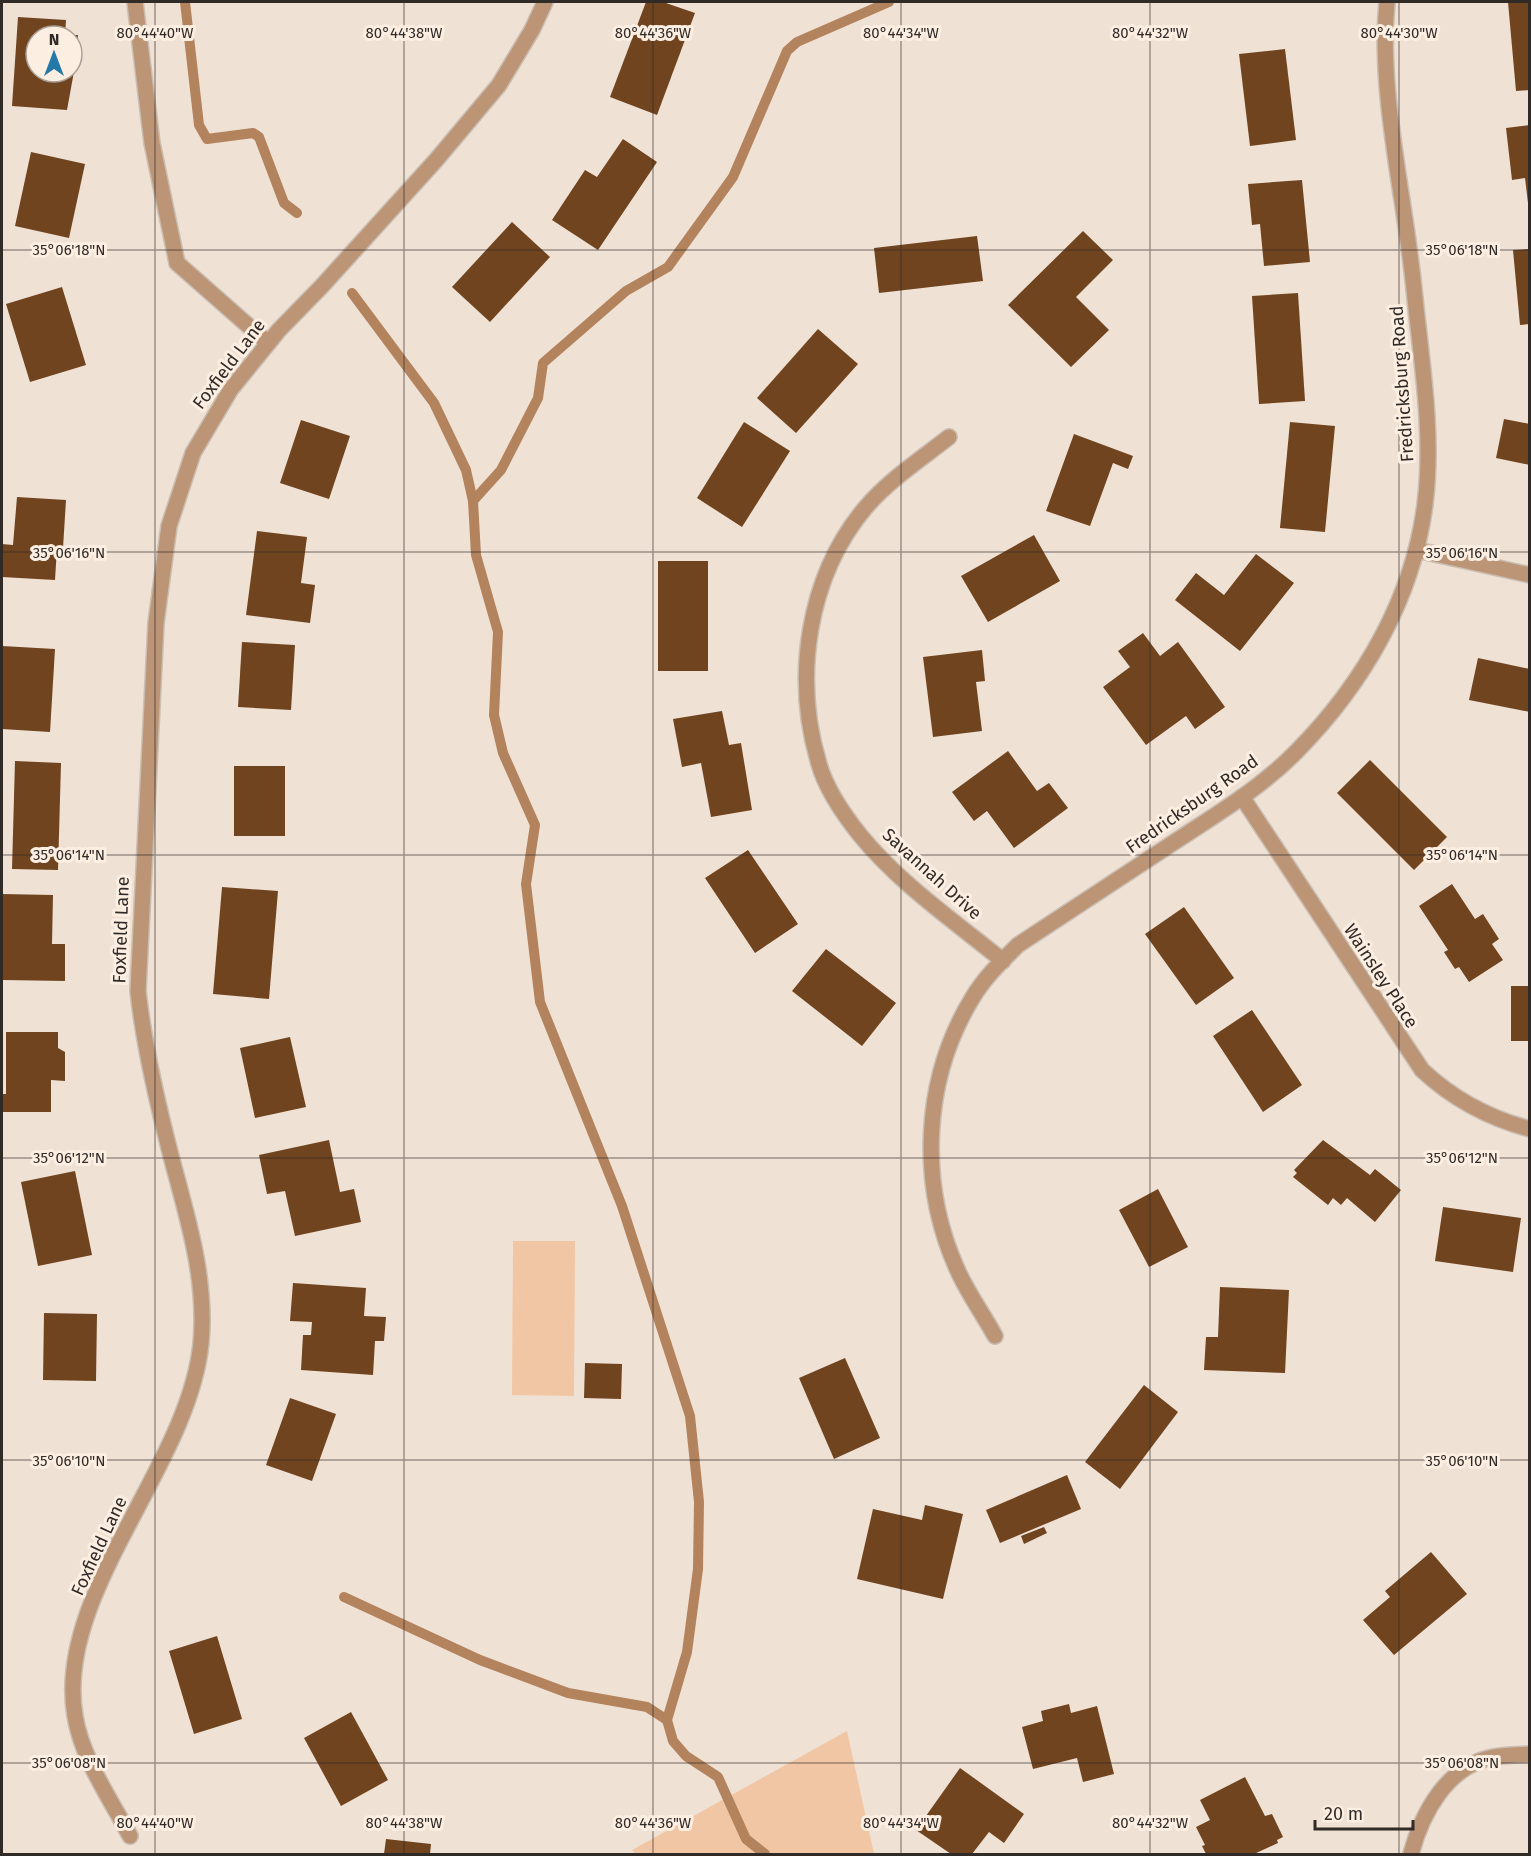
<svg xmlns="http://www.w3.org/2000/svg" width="1531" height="1856" font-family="'Fira Sans',sans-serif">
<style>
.green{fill:#f1c6a4}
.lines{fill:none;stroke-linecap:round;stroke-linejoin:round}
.stream{stroke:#b3835d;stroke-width:10}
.building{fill:#70441f}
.lane-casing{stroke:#cabdb2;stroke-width:18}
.street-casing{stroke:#cabdb2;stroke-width:18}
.lane{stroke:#bc9577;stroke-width:15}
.street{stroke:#bc9577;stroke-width:15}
.ticks{fill:none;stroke:#312b27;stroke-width:1.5;stroke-opacity:0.45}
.labels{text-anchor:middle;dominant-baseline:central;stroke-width:6;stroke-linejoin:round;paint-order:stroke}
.street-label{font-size:18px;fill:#312b27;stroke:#fdeee2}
.ticks-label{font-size:15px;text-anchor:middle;fill:#312b27;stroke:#fdeee2;stroke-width:6;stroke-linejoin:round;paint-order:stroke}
</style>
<rect width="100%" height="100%" fill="#f0e1d5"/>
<g class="green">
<path d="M 513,1241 L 575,1241 L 574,1396 L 512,1395 Z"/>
<path d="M 847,1731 L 874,1854 L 635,1854 L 632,1850 Z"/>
</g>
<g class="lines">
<g class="stream">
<path d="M 185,2 L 199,125 L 207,139 L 253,133 L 259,137 L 284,203 L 297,213"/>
<path d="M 352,293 L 434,403 L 466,470 L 473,501 L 476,555 L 498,632 L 494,715 L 503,753 L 535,825 L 526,884 L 540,1002 L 622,1206 L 690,1416 L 699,1502 L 698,1569 L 687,1652 L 667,1720 L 673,1741 L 686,1756 L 718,1777 L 746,1839 L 765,1854"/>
<path d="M 473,501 L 501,470 L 538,398 L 543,363 L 626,291 L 668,267 L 733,177 L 787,51 L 797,42 L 889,2"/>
<path d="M 344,1597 L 480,1660 L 568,1693 L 647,1707 L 667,1720"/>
</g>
</g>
<g class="building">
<path d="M 646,2 L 663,2 L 695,13 L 657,115 L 610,97 Z"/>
<path d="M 1508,2 L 1530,2 L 1530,90 L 1516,91 Z"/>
<path d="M 18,17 L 66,20 L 65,36 L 36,36 L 36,72 L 72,72 L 72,35 L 78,35 L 75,66 L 67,110 L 12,106 Z"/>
<path d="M 1285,49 L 1296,140 L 1250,146 L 1239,54 Z"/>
<path d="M 1530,125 L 1530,203 L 1528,203 L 1525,178 L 1512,180 L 1506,128 Z"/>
<path d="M 623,139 L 657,162 L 598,250 L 552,220 L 585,170 L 597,177 Z"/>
<path d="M 31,152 L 85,164 L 69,238 L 15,226 Z"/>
<path d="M 1302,180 L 1310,262 L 1264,266 L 1260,224 L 1252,225 L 1248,184 Z"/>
<path d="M 512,222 L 550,257 L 490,322 L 452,287 Z"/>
<path d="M 1083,231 L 1113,260 L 1076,297 L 1109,330 L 1071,367 L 1008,305 Z"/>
<path d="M 977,236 L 983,281 L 879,293 L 874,248 Z"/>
<path d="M 1530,249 L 1530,324 L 1520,325 L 1513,250 Z"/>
<path d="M 62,287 L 86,365 L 30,382 L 6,304 Z"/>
<path d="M 1298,293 L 1305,401 L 1259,404 L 1252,296 Z"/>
<path d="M 818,329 L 858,364 L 796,433 L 757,398 Z"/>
<path d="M 1504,419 L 1530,424 L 1530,465 L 1496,458 Z"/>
<path d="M 301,420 L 350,436 L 329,499 L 280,483 Z"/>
<path d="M 744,422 L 790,451 L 742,527 L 697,498 Z"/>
<path d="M 1290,422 L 1335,426 L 1325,532 L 1280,528 Z"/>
<path d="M 1074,434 L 1133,456 L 1128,469 L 1113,463 L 1090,526 L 1046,511 Z"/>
<path d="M 17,497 L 66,500 L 63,548 L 57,548 L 55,580 L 2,577 L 2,544 L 13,545 Z"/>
<path d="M 257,531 L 307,537 L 301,583 L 315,585 L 310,623 L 246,615 Z"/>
<path d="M 1034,535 L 1060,581 L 988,622 L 961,576 Z"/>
<path d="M 1256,554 L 1294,583 L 1240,651 L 1175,600 L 1196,573 L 1224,595 Z"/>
<rect x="658" y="561" width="50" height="110"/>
<path d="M 1143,633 L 1160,656 L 1178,642 L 1225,707 L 1195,729 L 1186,716 L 1146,745 L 1103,687 L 1130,667 L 1118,651 Z"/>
<path d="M 242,642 L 295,645 L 291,710 L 238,707 Z"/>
<path d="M 2,646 L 55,649 L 50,732 L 2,729 Z"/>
<path d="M 982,650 L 985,681 L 976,682 L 982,731 L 933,737 L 923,657 Z"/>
<path d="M 1478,658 L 1530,669 L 1530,712 L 1469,700 Z"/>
<path d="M 722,711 L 729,745 L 741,743 L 752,810 L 711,817 L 701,763 L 682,767 L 673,719 Z"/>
<path d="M 1008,751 L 1037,791 L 1049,783 L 1068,808 L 1014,848 L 987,811 L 974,821 L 952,792 Z"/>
<path d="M 1370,760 L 1447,837 L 1414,870 L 1337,793 Z"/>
<path d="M 15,761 L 61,763 L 58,870 L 12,869 Z"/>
<rect x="234" y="766" width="51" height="70"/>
<path d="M 748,850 L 798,924 L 755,953 L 705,878 Z"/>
<path d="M 1452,884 L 1475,919 L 1483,914 L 1499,939 L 1492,944 L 1503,960 L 1469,982 L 1459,967 L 1455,969 L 1444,952 L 1448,950 L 1419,906 Z"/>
<path d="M 222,887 L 278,891 L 269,999 L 213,994 Z"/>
<path d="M 2,894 L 53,895 L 52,944 L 65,944 L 65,981 L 2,980 Z"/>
<path d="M 1184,907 L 1234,978 L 1196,1005 L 1145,934 Z"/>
<path d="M 826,949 L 896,1003 L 862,1046 L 792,991 Z"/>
<rect x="1511" y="986" width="19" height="55"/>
<path d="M 1252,1010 L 1302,1085 L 1263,1112 L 1213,1036 Z"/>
<path d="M 6,1032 L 58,1032 L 58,1048 L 65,1052 L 65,1081 L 51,1080 L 51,1112 L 2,1112 L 2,1094 L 6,1094 Z"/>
<path d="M 290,1037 L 306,1107 L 255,1118 L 240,1048 Z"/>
<path d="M 329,1140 L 340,1192 L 354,1189 L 361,1222 L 295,1236 L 285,1191 L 267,1194 L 259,1155 Z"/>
<path d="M 1323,1140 L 1370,1175 L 1375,1169 L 1401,1190 L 1375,1222 L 1347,1198 L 1341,1205 L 1333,1198 L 1328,1205 L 1293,1177 L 1297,1173 L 1294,1170 Z"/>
<path d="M 75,1171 L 92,1255 L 38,1266 L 21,1182 Z"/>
<path d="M 1158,1189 L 1188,1247 L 1149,1267 L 1119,1210 Z"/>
<path d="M 1443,1207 L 1521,1218 L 1513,1272 L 1435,1261 Z"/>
<path d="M 293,1283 L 366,1288 L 364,1316 L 386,1317 L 384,1341 L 375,1341 L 373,1375 L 301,1370 L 303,1335 L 311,1335 L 312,1322 L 290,1321 Z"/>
<path d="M 1220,1287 L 1289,1290 L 1285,1373 L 1204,1370 L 1206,1337 L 1218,1337 Z"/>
<path d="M 44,1313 L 97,1314 L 96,1381 L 43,1380 Z"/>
<path d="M 845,1358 L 880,1438 L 834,1459 L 799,1378 Z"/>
<path d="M 585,1363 L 622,1364 L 621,1399 L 584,1398 Z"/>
<path d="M 1144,1385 L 1178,1412 L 1120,1489 L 1085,1462 Z"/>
<path d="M 290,1398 L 336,1414 L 312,1481 L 266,1465 Z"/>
<path d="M 1067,1475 L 1081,1509 L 1000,1543 L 986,1510 Z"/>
<path d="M 925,1505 L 963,1514 L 943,1599 L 857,1579 L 873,1509 L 922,1520 Z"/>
<path d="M 1044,1527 L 1047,1533 L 1024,1544 L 1021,1536 Z"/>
<path d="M 1431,1552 L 1467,1594 L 1394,1655 L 1363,1620 L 1390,1597 L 1385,1591 Z"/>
<path d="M 217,1636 L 242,1719 L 194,1734 L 169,1651 Z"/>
<path d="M 1069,1704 L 1071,1713 L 1097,1706 L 1114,1774 L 1083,1782 L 1077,1758 L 1033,1769 L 1022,1727 L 1043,1721 L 1041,1711 Z"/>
<path d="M 351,1712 L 388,1780 L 341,1806 L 304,1738 Z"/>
<path d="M 960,1768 L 1024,1814 L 1004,1843 L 989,1832 L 972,1854 L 951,1854 L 916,1830 Z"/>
<path d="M 1245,1777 L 1265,1816 L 1272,1814 L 1283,1837 L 1277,1840 L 1278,1843 L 1254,1854 L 1206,1854 L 1202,1846 L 1205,1845 L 1196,1827 L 1210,1820 L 1200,1800 Z"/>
<path d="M 386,1839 L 431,1844 L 430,1854 L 384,1854 Z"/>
</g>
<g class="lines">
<defs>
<path id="lane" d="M 135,2 L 152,143 L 177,263"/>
<g id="street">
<path d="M 177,263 L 268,343"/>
<path d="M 949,437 C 921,459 889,480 866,507 C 807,577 793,678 819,764 C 826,789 844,815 860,835 C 899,883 954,921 1003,961"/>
<path d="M 1417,550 L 1530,575"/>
<path d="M 1242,797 L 1422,1070 C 1453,1099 1488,1118 1530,1129"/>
<path d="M 995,1336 C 983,1314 967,1292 957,1269 C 918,1182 923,1078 973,997 C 985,977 1002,961 1018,945 C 1072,910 1125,874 1179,839 C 1220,812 1263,786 1297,751 C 1363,684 1413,599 1425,504 C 1434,433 1421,359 1414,289 C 1405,197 1378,93 1387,2"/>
<path d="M 130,1836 C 110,1798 82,1759 75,1716 C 54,1594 189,1466 201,1343 C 207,1278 187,1217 171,1156 C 157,1102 144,1047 138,991 L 156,623 L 169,526 L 193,453 L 231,389 L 279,330 L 322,286 L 437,159 L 499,85 L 532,30 L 545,2"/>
<path d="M 1411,1854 C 1422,1813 1447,1766 1493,1757 C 1504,1755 1517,1755 1530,1754"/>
</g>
</defs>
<use href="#lane" class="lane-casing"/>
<use href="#street" class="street-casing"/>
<use href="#lane" class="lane"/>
<use href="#street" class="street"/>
</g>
<path class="ticks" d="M 155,2 L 155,1854M 404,2 L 404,1854M 653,2 L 653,1854M 901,2 L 901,1854M 1150,2 L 1150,1854M 1399,2 L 1399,1854M 2,250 L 1530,250M 2,552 L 1530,552M 2,855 L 1530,855M 2,1158 L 1530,1158M 2,1460 L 1530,1460M 2,1763 L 1530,1763"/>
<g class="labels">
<g class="street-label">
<text transform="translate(229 364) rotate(-53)">Foxfield Lane</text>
<text transform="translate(1402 384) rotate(-94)">Fredricksburg Road</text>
<text transform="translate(1192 804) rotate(-35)">Fredricksburg Road</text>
<text transform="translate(932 874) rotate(42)">Savannah Drive</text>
<text transform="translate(121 930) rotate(-88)">Foxfield Lane</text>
<text transform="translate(1381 976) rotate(57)">Wainsley Place</text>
<text transform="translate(99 1546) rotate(-65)">Foxfield Lane</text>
</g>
</g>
<g class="ticks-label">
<text x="155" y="38">80°44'40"W</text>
<text x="404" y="38">80°44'38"W</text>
<text x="653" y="38">80°44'36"W</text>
<text x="901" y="38">80°44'34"W</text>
<text x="1150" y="38">80°44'32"W</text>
<text x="1399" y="38">80°44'30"W</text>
<text x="69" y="255">35°06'18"N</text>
<text x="1462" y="255">35°06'18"N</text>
<text x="69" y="558">35°06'16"N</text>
<text x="1462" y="558">35°06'16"N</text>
<text x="69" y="860">35°06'14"N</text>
<text x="1462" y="860">35°06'14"N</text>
<text x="69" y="1163">35°06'12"N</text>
<text x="1462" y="1163">35°06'12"N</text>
<text x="69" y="1466">35°06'10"N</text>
<text x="1462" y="1466">35°06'10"N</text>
<text x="69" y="1768">35°06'08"N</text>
<text x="1462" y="1768">35°06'08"N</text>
<text x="155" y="1828">80°44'40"W</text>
<text x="404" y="1828">80°44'38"W</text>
<text x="653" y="1828">80°44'36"W</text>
<text x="901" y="1828">80°44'34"W</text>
<text x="1150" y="1828">80°44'32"W</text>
</g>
<rect width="1531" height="1856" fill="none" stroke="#312b27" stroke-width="6"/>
<g transform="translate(54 54)"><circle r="28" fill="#fdeee2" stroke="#aba097" stroke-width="1.5"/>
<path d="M0-4.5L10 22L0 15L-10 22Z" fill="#2579a9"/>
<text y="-9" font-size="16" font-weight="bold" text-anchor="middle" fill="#312b27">N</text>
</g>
<path d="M1315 1820v9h98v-9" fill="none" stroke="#312b27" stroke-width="3"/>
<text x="1324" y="1820" font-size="18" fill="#312b27" stroke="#fdeee2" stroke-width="4.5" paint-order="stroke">20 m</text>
</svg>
